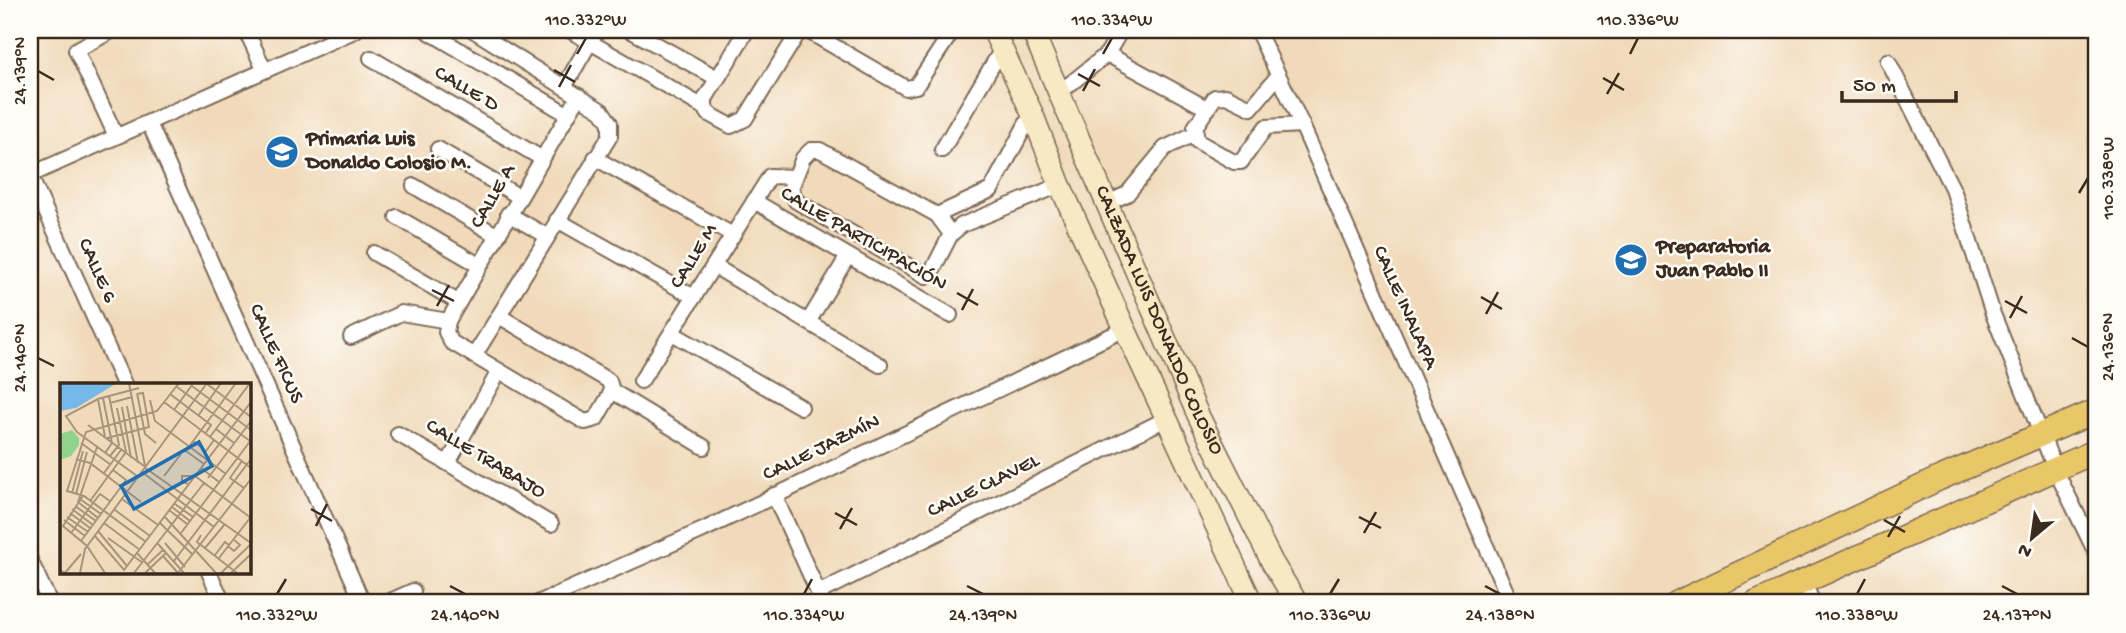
<svg xmlns="http://www.w3.org/2000/svg" width="2126" height="633" font-family="'Gochi Hand',sans-serif">
<style>
.lines{fill:none;stroke-linecap:round;stroke-linejoin:round}
.street-casing{stroke:#7b6855;stroke-width:18}
.secondary-casing{stroke:#7b6855;stroke-width:24}
.primary-casing{stroke:#7b6855;stroke-width:26}
.street{stroke:#fff;stroke-width:14}
.secondary{stroke:#f6e9c3;stroke-width:21}
.primary{stroke:#e9c769;stroke-width:23}
.ticks{fill:none;stroke:#3b2a1e;stroke-width:2.5}
.labels{text-anchor:middle;dominant-baseline:central;stroke-width:5;stroke-linejoin:round;paint-order:stroke}
.street-label{font-size:21px;fill:#3b2a1e;stroke:#fdfcf7}
.poi-label{font-size:21px;font-weight:bold;fill:#3b2a1e;stroke:#fdfcf7;text-anchor:start}
.inset-road{fill:none;stroke:#a8947c;stroke-width:2}
.view{fill:#1f6fb2;fill-opacity:0.15;stroke:#1f6fb2;stroke-width:3.5}
.inset-edge{fill:none;stroke:#3b2a1e;stroke-width:3.5}
.neatline{fill:none;stroke:#3b2a1e;stroke-width:2.5}
.ticks-label{font-size:18px;text-anchor:middle;fill:#3b2a1e}
</style>
<rect width="100%" height="100%" fill="#fdfcf7"/>
<filter id="ink" filterUnits="userSpaceOnUse"><feTurbulence type="fractalNoise" baseFrequency=".0143" numOctaves="2"/><feDisplacementMap in="SourceGraphic" scale="14" xChannelSelector="R" yChannelSelector="G"/><feConvolveMatrix kernelMatrix="1 2 1 2 8 2 1 2 1" color-interpolation-filters="sRGB"/></filter>
<filter id="wash" filterUnits="userSpaceOnUse"><feTurbulence type="fractalNoise" baseFrequency=".00686" numOctaves="4" result="noise"/><feDisplacementMap in="SourceGraphic" scale="28" xChannelSelector="R" yChannelSelector="G"/><feGaussianBlur stdDeviation="1.57" result="paint"/><feColorMatrix in="noise" values="0 0 0 0 0 0 0 0 0 0 0 0 0 0 0 0 0 1.4 0 .05"/><feComposite in="paint" operator="in"/></filter>
<g filter="url(#wash)">
<rect width="100%" height="100%" fill="#f1daba"/>
</g>
<g filter="url(#ink)">
<g class="lines">
<defs>
<g id="street">
<path d="M 113,30 L 76,50 L 116,136"/>
<path d="M 246,30 L 264,69"/>
<path d="M 426,30 L 567,114"/>
<path d="M 473,30 L 602,111 L 610,123 L 610,136 L 474,356"/>
<path d="M 569,30 L 705,108 L 709,114 L 731,126 L 745,119 L 800,30"/>
<path d="M 630,30 L 717,78"/>
<path d="M 806,30 L 906,88 L 916,86 L 953,30"/>
<path d="M 1257,30 L 1302,125 L 1511,603"/>
<path d="M 1107,54 L 1208,109"/>
<path d="M 371,58 L 541,158"/>
<path d="M 1888,61 L 1954,192 L 1993,314 L 2056,471 L 2096,553"/>
<path d="M 1278,76 L 1251,108 L 1226,96 L 1215,97 L 1195,127 L 1197,141 L 1234,162 L 1241,162 L 1266,127 L 1302,125"/>
<path d="M 564,87 L 597,30"/>
<path d="M 1059,93 L 1107,54 L 1121,30"/>
<path d="M 579,96 L 448,321 L 446,332 L 451,342 L 585,422 L 596,419 L 612,391"/>
<path d="M 705,108 L 705,99 L 747,30"/>
<path d="M 149,123 L 363,603"/>
<path d="M 438,149 L 518,196"/>
<path d="M 942,150 L 1002,49"/>
<path d="M 595,158 L 733,235"/>
<path d="M 30,175 L 356,30"/>
<path d="M 30,176 L 124,384"/>
<path d="M 414,186 L 496,235"/>
<path d="M 754,201 L 950,315"/>
<path d="M 1108,203 L 1127,194 L 1165,148 L 1194,134"/>
<path d="M 508,214 L 547,236"/>
<path d="M 937,215 L 991,190 L 1032,113"/>
<path d="M 397,217 L 479,265"/>
<path d="M 557,220 L 694,297"/>
<path d="M 951,234 L 937,215 L 820,150 L 811,150 L 803,158 L 791,188 L 796,201 L 926,276 L 931,273 L 951,234 L 962,225 L 1060,185"/>
<path d="M 374,253 L 458,302"/>
<path d="M 714,266 L 880,365"/>
<path d="M 499,316 L 609,381 L 612,391"/>
<path d="M 808,322 L 848,256"/>
<path d="M 672,333 L 801,407"/>
<path d="M 351,337 L 401,313 L 448,321"/>
<path d="M 641,381 L 770,176 L 795,177"/>
<path d="M 612,391 L 704,447"/>
<path d="M 398,434 L 551,524"/>
<path d="M 448,463 L 499,371"/>
<path d="M 774,495 L 823,603"/>
<path d="M 30,560 L 50,603"/>
<path d="M 209,572 L 223,603"/>
<path d="M 1804,583 L 1813,603"/>
<path d="M 818,593 L 1168,418"/>
<path d="M 386,603 L 413,591"/>
<path d="M 538,603 L 703,530 L 1125,329"/>
</g>
<g id="secondary">
<path d="M 993,30 L 1032,113 L 1060,185 L 1125,329 L 1252,603"/>
<path id="s1" d="M 1032,30 L 1198,415 L 1272,562 L 1297,603"/>
</g>
<g id="primary">
<path d="M 1677,603 L 1938,479 L 2096,411"/>
<path d="M 1756,603 L 2096,451"/>
</g>
</defs>
<use href="#street" class="street-casing"/>
<use href="#secondary" class="secondary-casing"/>
<use href="#primary" class="primary-casing"/>
<use href="#street" class="street"/>
<use href="#secondary" class="secondary"/>
<use href="#primary" class="primary"/>
</g>
</g>
<path class="ticks" d="M 577,54 L 586,38M 1103,54 L 1112,38M 1630,54 L 1638,38M 554,70 L 575,82M 38,71 L 54,80M 1078,74 L 1100,86M 1603,78 L 1624,90M 559,87 L 571,65M 1083,91 L 1095,69M 1607,94 L 1619,73M 2079,193 L 2088,178M 432,290 L 454,301M 957,293 L 978,305M 1481,297 L 1502,309M 2005,301 L 2027,313M 437,306 L 449,285M 962,310 L 973,289M 1486,314 L 1498,292M 2010,318 L 2022,296M 2072,338 L 2088,347M 38,358 L 54,366M 311,509 L 332,521M 835,513 L 857,525M 1359,517 L 1381,528M 1884,520 L 1905,532M 316,526 L 327,504M 840,529 L 852,508M 1364,533 L 1376,512M 1888,537 L 1900,516M 450,586 L 465,594M 967,586 L 983,594M 1485,586 L 1500,594M 2002,586 L 2017,594M 277,594 L 286,579M 804,594 L 812,579M 1330,594 L 1339,579M 1857,594 L 1865,579"/>
<defs>
<symbol id="school-disc" viewBox="-11 -11 22 22"><circle r="9.5" fill="#1f6fb2" stroke="#fdfcf7"/><path d="M0-5L7-2L0 1L-7-2ZM-4 1L0 2.5L4 1V4Q0 6-4 4Z" fill="#fff"/></symbol>
<symbol id="university-disc" viewBox="-11 -11 22 22"><circle r="9.5" fill="#1f6fb2" stroke="#fdfcf7"/><path d="M0-5L7-2L0 1L-7-2ZM-4 1L0 2.5L4 1V4Q0 6-4 4Z" fill="#fff"/></symbol>
</defs>
<g fill-rule="evenodd">
<use href="#school-disc" x="263" y="133" width="38" height="38"/>
<use href="#university-disc" x="1612" y="241" width="38" height="38"/>
</g>
<g class="labels">
<g class="street-label">
<text transform="translate(466 90) rotate(30)">CALLE D</text>
<text transform="translate(494 197) rotate(-60)">CALLE A</text>
<text transform="translate(863 240) rotate(30)">CALLE PARTICIPACIÓN</text>
<text transform="translate(695 257) rotate(-58)">CALLE M</text>
<text transform="translate(96 271) rotate(66)">CALLE 6</text>
<text transform="translate(1404 308) rotate(66)">CALLE INALAPA</text>
<text stroke="none"><textPath href="#s1" startOffset="317">CALZADA LUIS DONALDO COLOSIO</textPath></text>
<text transform="translate(275 354) rotate(66)">CALLE FICUS</text>
<text transform="translate(822 449) rotate(-26)">CALLE JAZMÍN</text>
<text transform="translate(485 460) rotate(31)">CALLE TRABAJO</text>
<text transform="translate(984 487) rotate(-26)">CALLE CLAVEL</text>
</g>
<g class="poi-label">
<text x="306" y="140">Primaria Luis<tspan x="306" dy="24">Donaldo Colosio M.</tspan></text>
<text x="1656" y="248">Preparatoria<tspan x="1656" dy="24">Juan Pablo II</tspan></text>
</g>
</g>
<g transform="translate(60 383)">
<rect width="191" height="191" fill="#f1daba"/>
<path d="M 12,47 L 19,55 L 19,62 L 11,73 L 0,77 L 0,51 Z" fill="#8fd38d"/>
<path d="M 0,0 L 57,0 L 16,25 L 0,28 Z" fill="#75b9eb"/>
<path class="inset-road" d="M 69,0 L 85,83M 147,1 L 191,34M 132,3 L 191,47M 117,4 L 190,58M 77,10 L 85,51 L 96,60M 110,11 L 151,42 L 145,51M 49,13 L 59,62 L 50,73M 43,15 L 52,60 L 45,70M 38,16 L 45,54M 90,17 L 95,38 L 166,91M 104,19 L 191,85M 50,20 L 72,14M 67,23 L 78,80M 62,24 L 71,75M 114,27 L 132,2M 138,33 L 161,0M 28,42 L 84,83M 156,46 L 174,60M 150,54 L 190,0M 47,55 L 89,44 L 83,10 L 77,11M 133,58 L 146,68 L 154,57M 21,60 L 51,82M 37,64 L 18,119 L 38,135M 126,68 L 144,81M 125,69 L 176,0M 16,76 L 30,80 L 81,119M 182,78 L 170,95 L 184,105M 84,84 L 191,160M 141,85 L 159,99M 82,89 L 154,144M 44,90 L 61,67M 77,93 L 17,49 L 6,33 L 38,16 L 79,5M 104,93 L 121,71M 135,93 L 191,135M 148,95 L 191,38M 129,101 L 122,99 L 122,93 L 135,93M 12,110 L 23,68M 16,111 L 27,69M 23,113 L 3,143 L 27,163 L 45,190M 20,116 L 41,131M 62,116 L 98,142M 30,118 L 66,69 L 57,25M 33,120 L 40,111 L 50,118M 115,121 L 133,134M 15,123 L 36,138M 112,124 L 130,138M 12,126 L 33,142M 55,127 L 90,153M 109,127 L 127,141M 10,130 L 30,145M 7,134 L 28,149M 105,134 L 156,190M 4,137 L 25,153M 44,140 L 80,167M 100,140 L 133,172M 38,148 L 67,183M 11,150 L 33,120M 121,150 L 191,57M 141,152 L 137,159 L 177,190M 35,153 L 64,187 L 191,19M 48,155 L 83,180M 21,158 L 66,97 L 53,87M 86,159 L 24,113 L 7,108 L 26,49 L 97,28 L 119,0M 105,160 L 125,184M 98,161 L 124,190M 168,163 L 174,168 L 180,162 L 173,156M 145,165 L 165,141M 77,170 L 95,190M 155,172 L 165,159 L 169,162M 103,173 L 118,190M 159,175 L 190,135M 114,178 L 191,76M 87,182 L 104,166M 0,187 L 5,190 L 21,171M 20,190 L 25,166 L 147,0M 74,190 L 144,100M 85,190 L 106,170M 118,190 L 191,96M 161,190 L 191,161M 171,190 L 190,172"/>
<path class="view" d="M 139,59 L 152,83 L 74,126 L 61,103 Z"/>
<rect width="191" height="191" class="inset-edge"/>
</g>
<rect width="2126" height="633" fill="none" stroke="#fdfcf7" stroke-width="77"/>
<g transform="translate(2032 538) rotate(209)" stroke="#fdfcf7" stroke-width="5" paint-order="stroke">
<path d="M0-5L12 26L0 18L-12 26Z" fill="#3b2a1e"/>
<text y="-10" font-size="19" font-weight="bold" text-anchor="middle" fill="#3b2a1e">N</text>
</g>
<path d="M1842 91v10h114v-10" fill="none" stroke="#3b2a1e" stroke-width="3.5"/>
<text x="1853" y="91" font-size="21" fill="#3b2a1e" stroke="#fdfcf7" stroke-width="5" paint-order="stroke">50 m</text>
<rect x="38" y="38" width="2050" height="556" class="neatline"/>
<g class="ticks-label">
<text x="586" y="25">110.332°W</text>
<text x="1112" y="25">110.334°W</text>
<text x="1638" y="25">110.336°W</text>
<text transform="translate(19 71) rotate(-90)" y="6">24.139°N</text>
<text transform="translate(2107 178) rotate(-90)" y="6">110.338°W</text>
<text transform="translate(2107 347) rotate(-90)" y="6">24.136°N</text>
<text transform="translate(19 358) rotate(-90)" y="6">24.140°N</text>
<text x="277" y="620">110.332°W</text>
<text x="465" y="620">24.140°N</text>
<text x="804" y="620">110.334°W</text>
<text x="983" y="620">24.139°N</text>
<text x="1330" y="620">110.336°W</text>
<text x="1500" y="620">24.138°N</text>
<text x="1857" y="620">110.338°W</text>
<text x="2017" y="620">24.137°N</text>
</g>
</svg>
